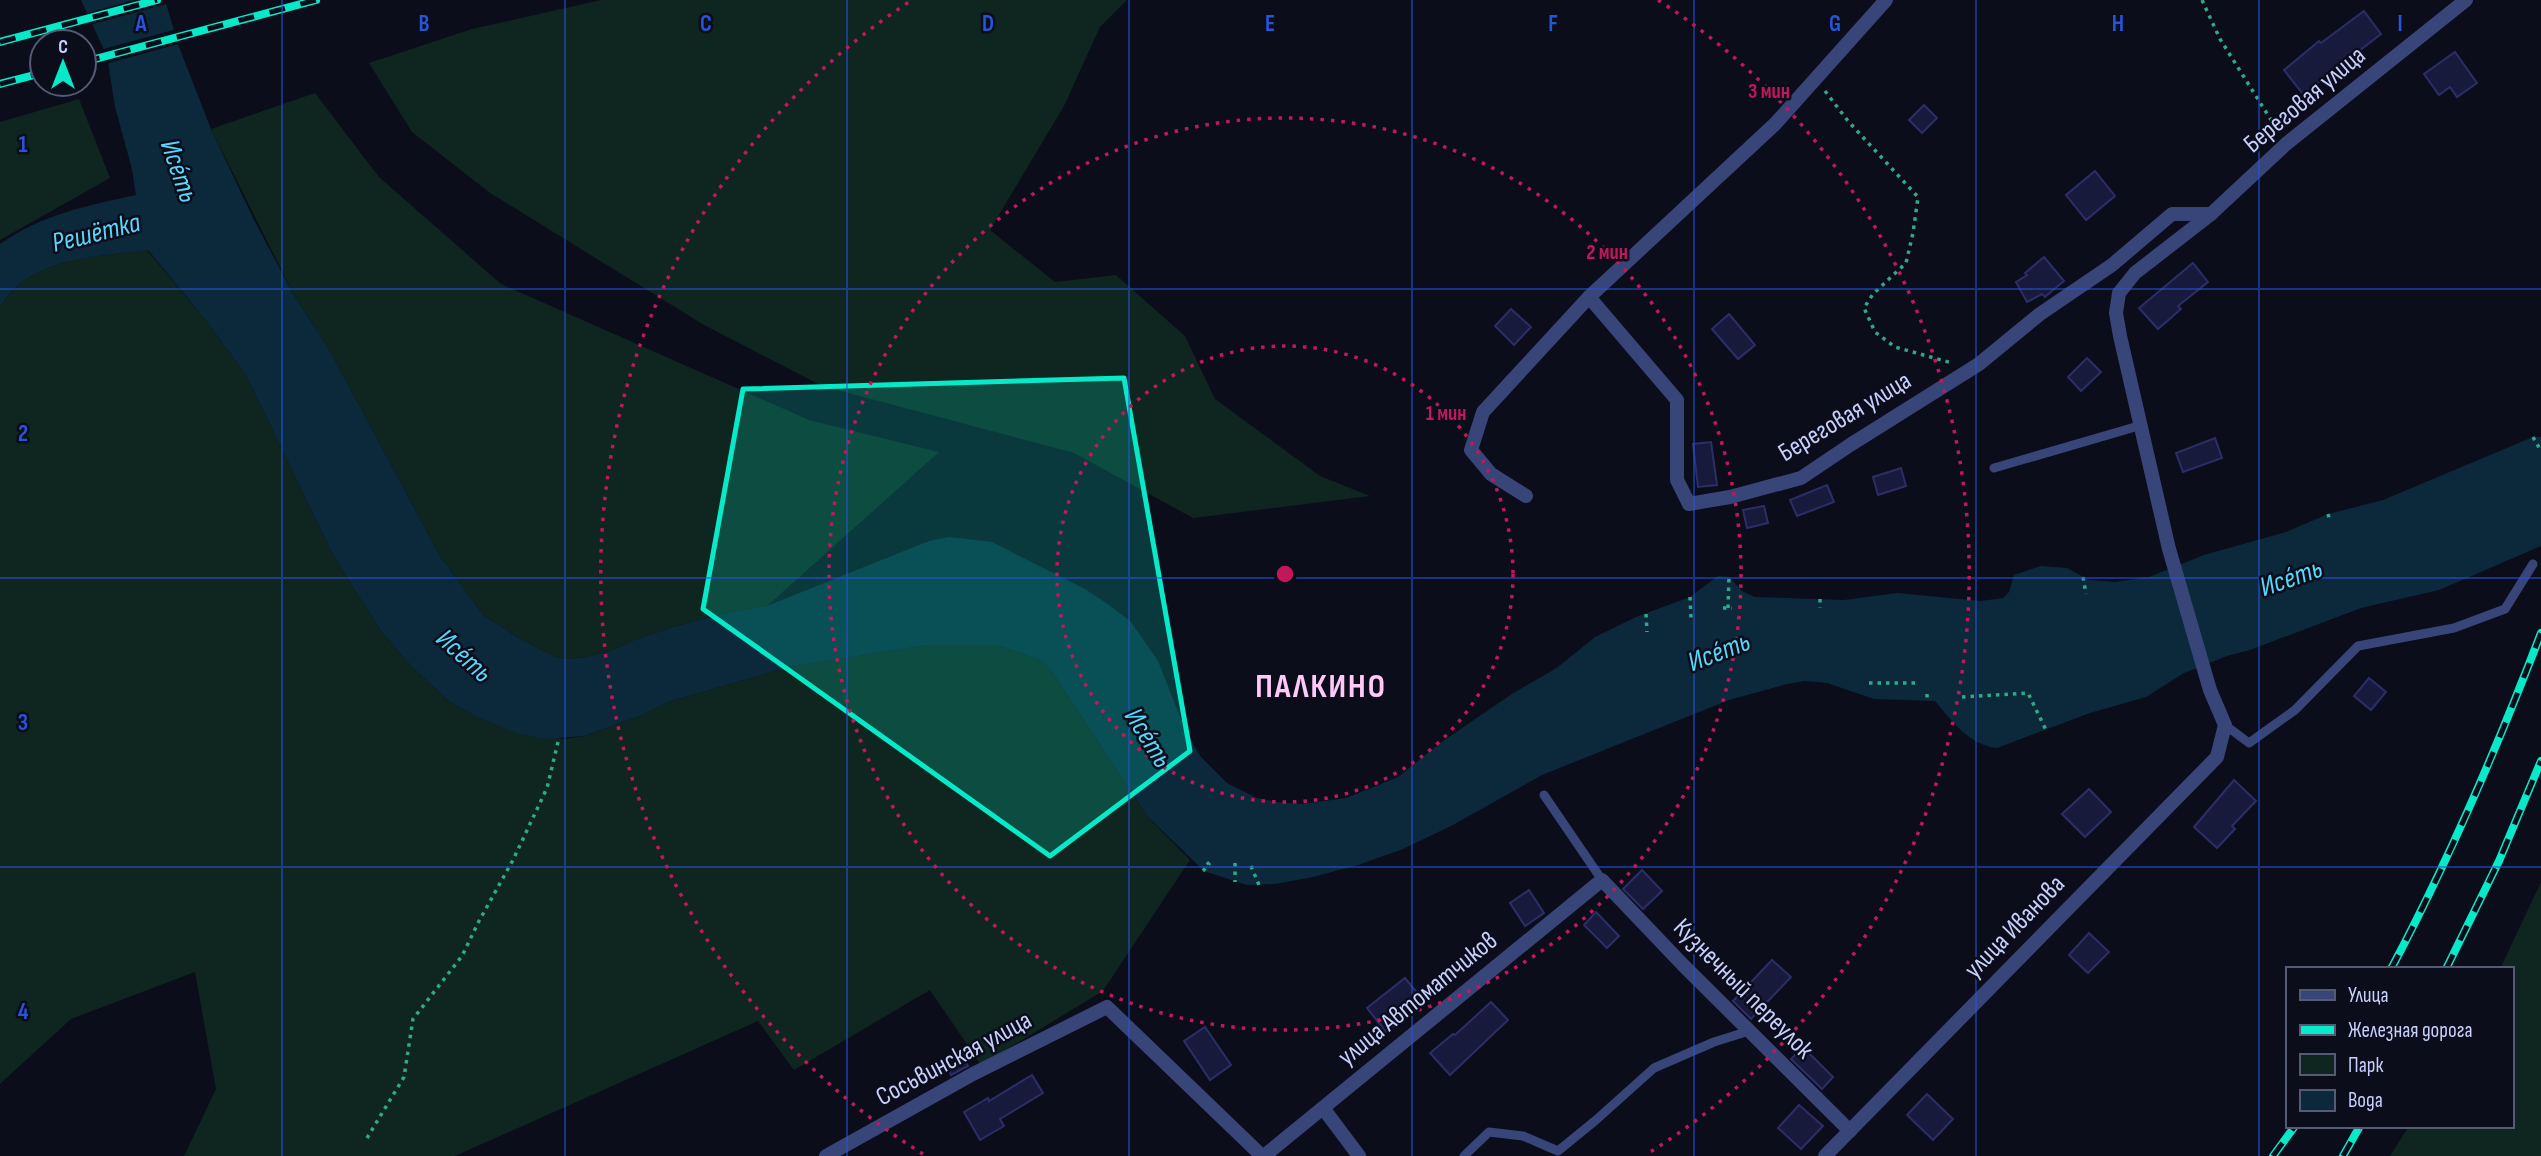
<svg xmlns="http://www.w3.org/2000/svg" width="2541" height="1156" font-family="'Sofia Sans Condensed',sans-serif">
<style>
.green{fill:#0f251f}
.water{fill:#0b293a}
.pier{fill:#0b0d1b}
.building{fill:#181a3c;stroke:#2b2e67;stroke-width:2}
.lines{fill:none;stroke-linecap:round;stroke-linejoin:round}
.path{stroke:#30a984;stroke-width:3.5;stroke-dasharray:3.5 5;stroke-linecap:butt}
.service{stroke:#384579;stroke-width:9}
.minor{stroke:#384579;stroke-width:14}
.tertiary{stroke:#384579;stroke-width:14}
.rail-casing{stroke:#06eac9;stroke-width:8}
.rail{stroke:#0b0d1b;stroke-width:5;stroke-dasharray:16;stroke-linecap:butt}
.marked{fill:#06eac9;fill-opacity:0.2;stroke:#06eac9;stroke-width:5;stroke-linejoin:round}
.grid{fill:none;stroke:#2654da;stroke-width:2;stroke-opacity:0.55}
.ring{fill:none;stroke:#c2185b;stroke-width:3.5;stroke-dasharray:3.5 7}
.labels{text-anchor:middle;dominant-baseline:central;stroke-width:5;stroke-linejoin:round;paint-order:stroke}
.street-label{font-size:26px;fill:#c7cffd;stroke:#0b0d1b}
.water-label{font-size:28px;font-style:italic;fill:#58d7fa;stroke:#0b0d1b}
.district-label{font-size:33px;font-weight:bold;letter-spacing:2px;fill:#fec9f7;stroke:#0b0d1b}
.grid-label{font-size:23px;text-anchor:middle;font-weight:bold;fill:#2654da;stroke:#0b0d1b;stroke-width:5;stroke-linejoin:round;paint-order:stroke}
.centre{fill:#c2185b;stroke:#0b0d1b;stroke-width:3.5}
.ring-label{font-size:21px;text-anchor:middle;font-weight:bold;fill:#c2185b;stroke:#0b0d1b;stroke-width:5;stroke-linejoin:round;paint-order:stroke}
</style>
<rect width="100%" height="100%" fill="#0b0d1b"/>
<g class="green">
<path d="M 601,0 L 1127,0 L 1100,27 L 1064,106 L 990,230 L 1055,282 L 1116,275 L 1185,336 L 1215,399 L 1320,476 L 1370,496 L 1193,518 L 1074,453 L 822,386 L 704,325 L 490,193 L 412,132 L 369,63 L 472,29 Z"/>
<path d="M 315,93 L 379,177 L 501,284 L 809,420 L 939,452 L 767,606 L 725,613 L 673,627 L 634,640 L 611,651 L 586,657 L 566,659 L 553,656 L 519,638 L 484,616 L 440,556 L 330,351 L 295,297 L 211,129 Z"/>
<path d="M 79,99 L 110,178 L 0,240 L 0,122 Z"/>
<path d="M 147,250 L 204,318 L 246,375 L 334,557 L 381,631 L 411,666 L 450,702 L 475,716 L 563,739 L 584,736 L 640,716 L 668,702 L 789,667 L 927,645 L 997,645 L 1040,660 L 1053,673 L 1148,817 L 1190,860 L 1103,991 L 981,1065 L 930,990 L 794,1070 L 758,1021 L 455,1156 L 184,1156 L 216,1089 L 195,972 L 71,1019 L 0,1084 L 0,307 C 29,257 97,257 147,250 Z"/>
<path d="M 2541,882 L 2541,1156 L 2390,1156 L 2409,1126 L 2511,1126 L 2511,969 L 2500,969 Z"/>
</g>
<path class="water" d="M 81,0 L 165,0 L 179,47 L 211,129 L 254,220 L 295,297 L 330,351 L 440,556 L 484,616 L 519,638 L 553,656 L 566,659 L 586,657 L 611,651 L 634,640 L 673,627 L 725,613 L 767,606 L 929,541 L 949,537 L 992,542 L 1085,589 L 1109,605 L 1131,622 L 1158,661 L 1186,732 L 1201,757 L 1227,783 L 1257,798 L 1277,802 L 1302,804 L 1346,798 L 1398,777 L 1443,741 L 1512,694 L 1558,667 L 1595,637 L 1636,617 L 1690,597 L 1718,576 L 1729,577 L 1742,591 L 1755,597 L 1844,600 L 1897,593 L 1981,601 L 2003,598 L 2009,592 L 2014,575 L 2041,566 L 2067,568 L 2089,580 L 2115,582 L 2149,577 L 2204,555 L 2286,532 L 2328,514 L 2383,500 L 2533,437 L 2541,437 L 2541,546 L 2439,590 L 2361,608 L 2250,650 L 2227,656 L 2184,673 L 2146,697 L 2090,713 L 1997,748 C 1969,745 1952,721 1935,701 L 1874,699 L 1827,683 L 1805,681 L 1787,684 L 1729,700 L 1542,775 L 1453,825 L 1403,849 L 1358,865 L 1313,877 L 1275,884 L 1247,885 L 1204,871 L 1148,817 L 1053,673 L 1040,660 L 997,645 L 927,645 L 789,667 L 668,702 L 640,716 L 584,736 L 547,739 L 519,734 L 475,716 L 450,702 L 411,666 L 381,631 L 334,557 L 246,375 L 204,318 L 148,250 C 97,257 29,257 0,307 L 0,244 C 43,214 86,206 136,195 L 132,169 L 115,107 L 107,56 Z"/>
<g class="pier">
<path d="M 134,0 L 169,0 L 170,3 L 89,25 L 84,14 Z"/>
<path d="M 177,29 L 182,43 L 105,64 L 100,50 Z"/>
</g>
<g class="building">
<path d="M 2364,11 L 2381,34 L 2303,94 L 2284,70 L 2319,41 L 2321,43 Z"/>
<path d="M 2455,52 L 2477,83 L 2457,97 L 2450,87 L 2439,95 L 2424,74 Z"/>
<path d="M 1924,105 L 1937,118 L 1922,133 L 1909,120 Z"/>
<path d="M 2095,171 L 2115,196 L 2086,220 L 2066,195 Z"/>
<path d="M 2044,257 L 2064,281 L 2045,297 L 2042,294 L 2027,302 L 2016,282 L 2027,275 L 2025,273 Z"/>
<path d="M 2193,263 L 2208,282 L 2178,306 L 2181,309 L 2158,329 L 2139,308 Z"/>
<path d="M 1511,309 L 1531,327 L 1514,345 L 1495,326 Z"/>
<path d="M 1729,314 L 1755,345 L 1738,359 L 1712,329 Z"/>
<path d="M 2087,358 L 2101,372 L 2081,391 L 2068,377 Z"/>
<path d="M 2215,438 L 2222,458 L 2183,472 L 2176,453 Z"/>
<path d="M 1711,442 L 1717,485 L 1698,487 L 1693,444 Z"/>
<path d="M 1901,468 L 1906,486 L 1878,495 L 1873,477 Z"/>
<path d="M 1827,485 L 1834,502 L 1797,516 L 1790,500 Z"/>
<path d="M 1764,506 L 1768,523 L 1747,528 L 1743,510 Z"/>
<path d="M 2369,678 L 2386,692 L 2371,710 L 2354,696 Z"/>
<path d="M 2234,780 L 2256,801 L 2232,826 L 2235,829 L 2217,848 L 2194,827 Z"/>
<path d="M 2089,789 L 2111,812 L 2085,837 L 2062,814 Z"/>
<path d="M 1642,870 L 1662,891 L 1643,909 L 1623,889 Z"/>
<path d="M 1529,890 L 1544,913 L 1525,926 L 1510,903 Z"/>
<path d="M 1596,912 L 1619,936 L 1607,948 L 1584,925 Z"/>
<path d="M 2089,933 L 2109,952 L 2088,973 L 2069,955 Z"/>
<path d="M 1772,960 L 1791,977 L 1751,1019 L 1733,1001 Z"/>
<path d="M 1405,978 L 1424,1001 L 1386,1032 L 1367,1008 Z"/>
<path d="M 1491,1002 L 1508,1020 L 1450,1075 L 1430,1053 L 1453,1034 L 1455,1035 Z"/>
<path d="M 1205,1027 L 1231,1065 L 1210,1080 L 1184,1041 Z"/>
<path d="M 1803,1047 L 1833,1077 L 1822,1089 L 1791,1059 Z"/>
<path d="M 963,1054 L 968,1066 L 951,1075 L 945,1062 Z"/>
<path d="M 1032,1075 L 1043,1093 L 1000,1119 L 1004,1126 L 980,1140 L 964,1112 L 988,1098 L 989,1101 Z"/>
<path d="M 1927,1094 L 1953,1119 L 1933,1140 L 1907,1115 Z"/>
<path d="M 1799,1105 L 1823,1126 L 1801,1149 L 1778,1128 Z"/>
</g>
<g class="lines">
<g class="path">
<path d="M 2202,0 L 2220,39 L 2278,131"/>
<path d="M 1825,91 L 1848,121 L 1918,197 L 1913,233 L 1906,263 L 1873,294 L 1864,308 L 1875,332 L 1895,347 L 1952,363"/>
<path d="M 2533,437 L 2541,451"/>
<path d="M 2328,514 L 2330,521"/>
<path d="M 2083,577 L 2086,594"/>
<path d="M 1690,597 L 1691,618"/>
<path d="M 1820,599 L 1820,608"/>
<path d="M 1723,608 L 1732,608"/>
<path d="M 1728,608 L 1729,577"/>
<path d="M 1646,614 L 1647,632"/>
<path d="M 1869,683 L 1919,683"/>
<path d="M 1927,694 L 1927,701"/>
<path d="M 1962,697 L 2028,693 L 2046,730"/>
<path d="M 1235,863 L 1235,882"/>
<path d="M 1251,866 L 1259,885"/>
<path d="M 1203,871 L 1209,864 L 1204,860"/>
<path d="M 367,1138 L 404,1077 L 413,1019 L 462,956 L 479,921 L 513,860 L 547,788 L 558,742"/>
</g>
<g class="service">
<path d="M 1994,468 L 2142,425"/>
<path d="M 2225,725 L 2249,743 L 2295,710 L 2358,646 L 2454,628 L 2505,609 L 2533,564"/>
<path d="M 1544,795 L 1602,880"/>
<path d="M 1464,1156 L 1489,1132 L 1523,1136 L 1558,1151 L 1596,1120 L 1654,1068 L 1714,1042 L 1749,1031"/>
</g>
<g class="minor">
<path d="M 1589,297 L 1677,400 L 1677,480 L 1689,504 L 1730,497 L 1801,478 L 1850,445 L 1979,364 L 2040,314 L 2112,265 L 2172,214 L 2211,214"/>
<path d="M 1526,496 L 1491,474 L 1471,450 L 1483,412 L 1589,297 L 1775,124 L 1886,0"/>
<path d="M 1323,1108 L 1359,1156"/>
<path d="M 826,1156 L 973,1074 L 1107,1007 L 1262,1156"/>
<path d="M 1264,1156 L 1602,880 L 1683,965 L 1850,1131"/>
</g>
<path class="tertiary" d="M 1825,1156 L 2217,757 L 2225,725 L 2210,690 L 2169,549 L 2120,336 L 2116,313 L 2119,293 L 2135,273 L 2211,214 L 2286,144 L 2466,0"/>
<defs>
<g id="rail">
<path d="M 0,42 L 157,0"/>
<path d="M 84,62 L 316,0"/>
<path d="M 0,84 L 42,73"/>
<path d="M 2391,969 C 2449,860 2497,748 2541,633"/>
<path d="M 2446,969 L 2499,861 L 2541,761"/>
<path d="M 2273,1156 L 2295,1126"/>
<path d="M 2343,1156 L 2360,1126"/>
</g>
</defs>
<use href="#rail" class="rail-casing"/>
<use href="#rail" class="rail"/>
</g>
<path class="marked" d="M 1124,378 L 1190,751 L 1050,856 L 703,609 L 743,389 Z"/>
<path class="grid" d="M 282,0 L 282,1156M 565,0 L 565,1156M 847,0 L 847,1156M 1129,0 L 1129,1156M 1412,0 L 1412,1156M 1694,0 L 1694,1156M 1976,0 L 1976,1156M 2259,0 L 2259,1156M 0,289 L 2541,289M 0,578 L 2541,578M 0,867 L 2541,867"/>
<g class="ring">
<circle cx="1285" cy="574" r="228"/>
<circle cx="1285" cy="574" r="456"/>
<path d="M923 1154A684 684 0 0 1 912 0M1658 0A684 684 0 0 1 1647 1154"/>
</g>
<g class="labels">
<g class="street-label">
<text transform="translate(2305 100) rotate(-40)">Береговая улица</text>
<text transform="translate(1845 417) rotate(-31)">Береговая улица</text>
<text transform="translate(2015 927) rotate(-46)">улица Иванова</text>
<text transform="translate(1743 989) rotate(45)">Кузнечный переулок</text>
<text transform="translate(1418 999) rotate(-39)">улица Автоматчиков</text>
<text transform="translate(954 1059) rotate(-28)">Сосьвинская улица</text>
</g>
<g class="water-label">
<text transform="translate(179 171) rotate(71)">Исе́ть</text>
<text transform="translate(96 233) rotate(-14)">Решётка</text>
<text transform="translate(2291 578) rotate(-19)">Исе́ть</text>
<text transform="translate(1719 652) rotate(-21)">Исе́ть</text>
<text transform="translate(464 656) rotate(42)">Исе́ть</text>
<text transform="translate(1148 738) rotate(58)">Исе́ть</text>
</g>
<g class="district-label">
<text x="1321" y="687">ПАЛКИНО</text>
</g>
</g>
<g class="grid-label">
<text x="141" y="31">A</text>
<text x="424" y="31">B</text>
<text x="706" y="31">C</text>
<text x="988" y="31">D</text>
<text x="1270" y="31">E</text>
<text x="1553" y="31">F</text>
<text x="1835" y="31">G</text>
<text x="2118" y="31">H</text>
<text x="2400" y="31">I</text>
<text x="23" y="152">1</text>
<text x="23" y="441">2</text>
<text x="23" y="730">3</text>
<text x="23" y="1019">4</text>
</g>
<circle cx="1285" cy="574" r="10" class="centre"/>
<g class="ring-label">
<text x="1769" y="98">3 мин</text>
<text x="1607" y="259">2 мин</text>
<text x="1446" y="420">1 мин</text>
</g>
<rect x="2286" y="967" width="228" height="161" fill="#0b0d1b" stroke="#565b75" stroke-width="2"/>
<rect x="2300" y="990" width="35" height="10" fill="#384579" stroke="#565b75" stroke-width="2"/>
<text x="2348" y="1002" font-size="21" fill="#c7cffd">Улица</text>
<rect x="2300" y="1025" width="35" height="10" fill="#06eac9" stroke="#565b75" stroke-width="2"/>
<text x="2348" y="1037" font-size="21" fill="#c7cffd">Железная дорога</text>
<rect x="2300" y="1054" width="35" height="21" fill="#0f251f" stroke="#565b75" stroke-width="2"/>
<text x="2348" y="1072" font-size="21" fill="#c7cffd">Парк</text>
<rect x="2300" y="1090" width="35" height="21" fill="#0b293a" stroke="#565b75" stroke-width="2"/>
<text x="2348" y="1107" font-size="21" fill="#c7cffd">Вода</text>
<g transform="translate(63 63)"><circle r="33" fill="#0b0d1b" stroke="#565b75" stroke-width="2"/>
<path d="M0-5L12 26L0 18L-12 26Z" fill="#06eac9"/>
<text y="-10" font-size="19" font-weight="bold" text-anchor="middle" fill="#c7cffd">С</text>
</g>
</svg>
